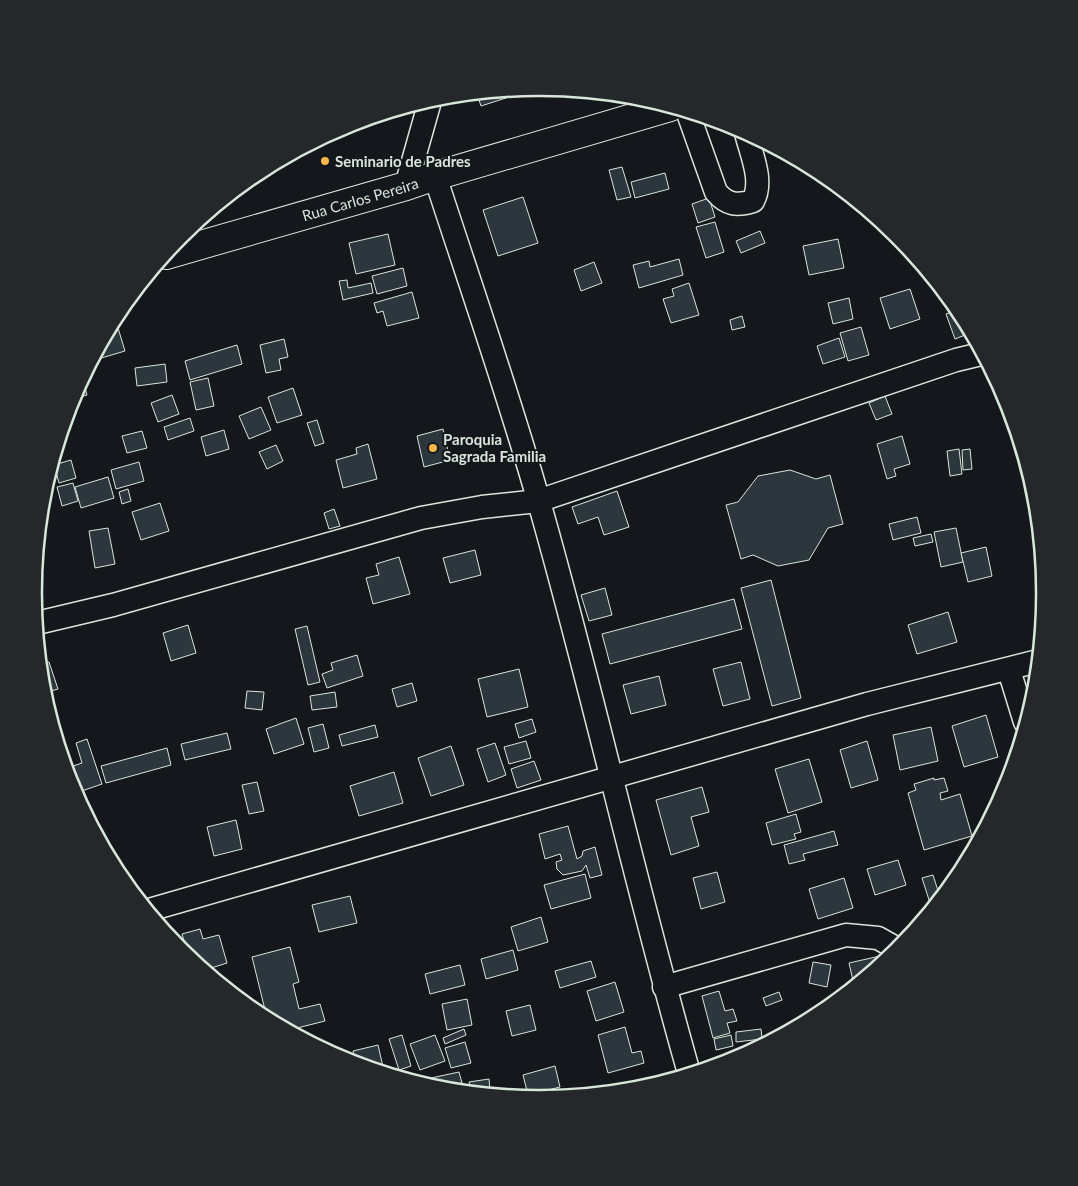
<svg xmlns="http://www.w3.org/2000/svg" width="1078" height="1186" font-family="Lato,sans-serif">
<style>
.building{fill:#2c363c;stroke:#d8e6dc}
.lines{fill:none;stroke-linecap:round;stroke-linejoin:round}
.minor-casing{stroke:#d8e6dc;stroke-width:25}
.major-casing{stroke:#d8e6dc;stroke-width:30}
.minor{stroke:#14181c;stroke-width:22}
.major{stroke:#14181c;stroke-width:28}
.poi-dot{fill:#ffb74d;stroke:#14181c;stroke-width:2}
.labels{text-anchor:middle;dominant-baseline:central;stroke-width:4;stroke-linejoin:round;paint-order:stroke}
.poi-label{font-size:15px;font-weight:bold;fill:#d8e6dc;stroke:#14181c;text-anchor:start}
.street-label{font-size:15px;fill:#d8e6dc;stroke:#14181c}
.rim{fill:none;stroke:#d8e6dc;stroke-width:2.5}
</style>
<rect width="100%" height="100%" fill="#14181c"/>
<g class="building">
<path d="M 511,91 L 512,96 L 481,106 L 477,94 Z"/>
<path d="M 622,167 L 631,197 L 617,200 L 609,170 Z"/>
<path d="M 665,173 L 669,189 L 635,198 L 631,182 Z"/>
<path d="M 523,197 L 538,243 L 498,256 L 483,210 Z"/>
<path d="M 709,198 L 715,217 L 698,223 L 692,204 Z"/>
<path d="M 715,222 L 724,252 L 706,258 L 696,227 Z"/>
<path d="M 760,231 L 765,243 L 741,253 L 736,241 Z"/>
<path d="M 388,234 L 395,265 L 356,274 L 349,243 Z"/>
<path d="M 838,239 L 844,268 L 809,275 L 803,246 Z"/>
<path d="M 679,259 L 683,275 L 639,288 L 633,265 L 649,261 L 650,267 Z"/>
<path d="M 594,262 L 602,283 L 581,291 L 574,270 Z"/>
<path d="M 403,268 L 407,286 L 377,294 L 372,276 Z"/>
<path d="M 347,280 L 348,288 L 371,283 L 373,293 L 343,300 L 339,281 Z"/>
<path d="M 689,283 L 699,315 L 671,323 L 663,299 L 674,296 L 672,289 Z"/>
<path d="M 910,289 L 920,319 L 890,329 L 880,298 Z"/>
<path d="M 412,292 L 419,318 L 387,326 L 383,311 L 377,313 L 374,303 Z"/>
<path d="M 849,298 L 853,319 L 833,324 L 828,303 Z"/>
<path d="M 957,310 L 970,333 L 955,339 L 946,314 Z"/>
<path d="M 742,316 L 745,327 L 732,330 L 730,320 Z"/>
<path d="M 861,327 L 869,355 L 848,361 L 840,333 Z"/>
<path d="M 118,328 L 125,351 L 98,359 L 97,354 L 109,331 Z"/>
<path d="M 839,338 L 845,357 L 823,364 L 817,346 Z"/>
<path d="M 284,339 L 288,357 L 279,359 L 281,370 L 266,373 L 260,345 Z"/>
<path d="M 237,345 L 242,364 L 190,380 L 185,361 Z"/>
<path d="M 165,364 L 167,382 L 137,386 L 135,368 Z"/>
<path d="M 208,378 L 214,406 L 196,410 L 190,382 Z"/>
<path d="M 83,380 L 87,395 L 73,399 Z"/>
<path d="M 293,388 L 302,415 L 277,423 L 268,397 Z"/>
<path d="M 172,395 L 179,414 L 158,422 L 151,403 Z"/>
<path d="M 885,396 L 892,414 L 876,420 L 869,403 Z"/>
<path d="M 261,407 L 271,430 L 249,439 L 239,416 Z"/>
<path d="M 190,418 L 194,431 L 168,440 L 164,427 Z"/>
<path d="M 317,420 L 324,443 L 315,446 L 307,423 Z"/>
<path d="M 443,429 L 450,460 L 424,467 L 417,436 Z"/>
<path d="M 224,430 L 229,449 L 206,456 L 201,437 Z"/>
<path d="M 142,431 L 147,448 L 127,453 L 122,436 Z"/>
<path d="M 902,436 L 910,464 L 894,469 L 896,476 L 887,479 L 877,444 Z"/>
<path d="M 368,444 L 377,479 L 343,488 L 336,460 L 357,454 L 356,448 Z"/>
<path d="M 276,445 L 283,461 L 267,469 L 259,452 Z"/>
<path d="M 959,449 L 962,474 L 950,476 L 947,451 Z"/>
<path d="M 970,449 L 972,469 L 963,470 L 962,450 Z"/>
<path d="M 1022,455 L 1030,480 L 1024,481 L 1017,456 Z"/>
<path d="M 71,460 L 76,478 L 59,483 L 54,465 Z"/>
<path d="M 139,462 L 144,481 L 116,489 L 111,470 Z"/>
<path d="M 790,470 L 816,479 L 830,475 L 843,524 L 828,528 L 809,560 L 778,566 L 753,555 L 741,559 L 726,505 L 738,502 L 758,476 Z"/>
<path d="M 108,477 L 114,498 L 81,508 L 75,487 Z"/>
<path d="M 73,483 L 78,501 L 62,506 L 57,487 Z"/>
<path d="M 128,489 L 131,501 L 122,504 L 119,492 Z"/>
<path d="M 617,491 L 629,527 L 604,535 L 598,517 L 578,524 L 572,507 Z"/>
<path d="M 160,503 L 169,531 L 141,540 L 132,512 Z"/>
<path d="M 334,509 L 340,526 L 329,529 L 324,513 Z"/>
<path d="M 917,517 L 921,533 L 893,540 L 889,524 Z"/>
<path d="M 108,528 L 115,564 L 95,568 L 89,531 Z"/>
<path d="M 956,528 L 963,562 L 941,567 L 934,532 Z"/>
<path d="M 931,534 L 933,542 L 915,546 L 913,538 Z"/>
<path d="M 986,547 L 992,576 L 968,582 L 961,553 Z"/>
<path d="M 475,550 L 481,575 L 450,583 L 443,558 Z"/>
<path d="M 399,557 L 410,594 L 373,604 L 366,578 L 379,575 L 376,564 Z"/>
<path d="M 771,580 L 801,698 L 772,706 L 741,588 Z"/>
<path d="M 605,588 L 612,615 L 589,621 L 581,595 Z"/>
<path d="M 734,599 L 742,629 L 610,664 L 602,634 Z"/>
<path d="M 948,612 L 957,642 L 917,654 L 908,625 Z"/>
<path d="M 188,625 L 196,653 L 171,661 L 163,633 Z"/>
<path d="M 307,626 L 320,682 L 308,685 L 295,629 Z"/>
<path d="M 357,655 L 363,676 L 327,688 L 322,674 L 333,670 L 331,663 Z"/>
<path d="M 49,662 L 58,689 L 44,693 L 41,665 Z"/>
<path d="M 741,662 L 750,699 L 723,706 L 713,669 Z"/>
<path d="M 519,669 L 528,707 L 487,717 L 478,679 Z"/>
<path d="M 659,676 L 666,705 L 631,714 L 623,685 Z"/>
<path d="M 412,683 L 417,701 L 397,707 L 392,689 Z"/>
<path d="M 247,691 L 264,692 L 262,710 L 245,708 Z"/>
<path d="M 335,692 L 337,707 L 312,710 L 310,696 Z"/>
<path d="M 986,715 L 998,757 L 964,767 L 952,726 Z"/>
<path d="M 296,718 L 304,744 L 274,754 L 266,729 Z"/>
<path d="M 532,719 L 536,732 L 519,738 L 515,724 Z"/>
<path d="M 323,724 L 329,748 L 314,752 L 308,728 Z"/>
<path d="M 375,725 L 378,737 L 342,746 L 339,735 Z"/>
<path d="M 931,727 L 938,761 L 900,770 L 893,735 Z"/>
<path d="M 227,733 L 231,749 L 185,760 L 181,744 Z"/>
<path d="M 87,739 L 102,784 L 76,793 L 67,768 L 82,763 L 76,743 Z"/>
<path d="M 526,741 L 531,758 L 509,764 L 504,747 Z"/>
<path d="M 867,741 L 878,780 L 851,788 L 840,750 Z"/>
<path d="M 495,743 L 506,775 L 488,782 L 477,749 Z"/>
<path d="M 451,746 L 464,785 L 431,796 L 418,758 Z"/>
<path d="M 167,748 L 171,765 L 106,783 L 101,766 Z"/>
<path d="M 809,759 L 822,802 L 788,813 L 775,769 Z"/>
<path d="M 534,761 L 541,780 L 517,788 L 511,769 Z"/>
<path d="M 394,772 L 403,803 L 359,816 L 350,786 Z"/>
<path d="M 934,778 L 934,780 L 944,778 L 948,791 L 940,793 L 941,800 L 960,794 L 972,836 L 924,850 L 908,793 L 916,790 L 914,784 Z"/>
<path d="M 257,782 L 264,811 L 249,814 L 242,785 Z"/>
<path d="M 702,787 L 709,812 L 691,817 L 699,846 L 671,855 L 656,800 Z"/>
<path d="M 796,814 L 801,832 L 794,834 L 796,839 L 772,845 L 766,823 Z"/>
<path d="M 236,820 L 242,849 L 214,856 L 207,827 Z"/>
<path d="M 568,826 L 577,859 L 582,856 L 583,851 L 595,847 L 602,875 L 590,878 L 586,865 L 582,871 L 563,875 L 557,869 L 556,862 L 562,860 L 560,854 L 545,859 L 539,834 Z"/>
<path d="M 834,831 L 838,845 L 803,854 L 805,860 L 789,864 L 784,845 Z"/>
<path d="M 898,860 L 906,885 L 875,895 L 867,869 Z"/>
<path d="M 717,872 L 725,902 L 701,909 L 693,878 Z"/>
<path d="M 585,874 L 591,898 L 551,909 L 544,885 Z"/>
<path d="M 933,875 L 940,897 L 930,903 L 922,878 Z"/>
<path d="M 844,878 L 853,908 L 818,919 L 809,889 Z"/>
<path d="M 350,896 L 357,923 L 319,932 L 312,905 Z"/>
<path d="M 541,917 L 548,942 L 518,951 L 511,927 Z"/>
<path d="M 200,929 L 203,939 L 219,935 L 227,963 L 205,970 L 188,955 L 182,934 Z"/>
<path d="M 290,947 L 299,982 L 293,984 L 299,1009 L 320,1004 L 325,1021 L 289,1030 L 267,1018 L 252,957 Z"/>
<path d="M 513,950 L 518,970 L 486,979 L 481,959 Z"/>
<path d="M 880,956 L 881,962 L 854,985 L 849,963 Z"/>
<path d="M 591,961 L 596,977 L 560,988 L 555,971 Z"/>
<path d="M 813,962 L 831,965 L 827,987 L 809,983 Z"/>
<path d="M 460,965 L 465,985 L 430,994 L 425,974 Z"/>
<path d="M 615,982 L 624,1012 L 596,1021 L 587,991 Z"/>
<path d="M 719,991 L 725,1011 L 733,1009 L 737,1021 L 727,1023 L 730,1033 L 713,1038 L 702,996 Z"/>
<path d="M 779,992 L 782,1000 L 766,1006 L 763,998 Z"/>
<path d="M 467,999 L 472,1025 L 447,1030 L 442,1004 Z"/>
<path d="M 530,1005 L 536,1030 L 512,1036 L 506,1011 Z"/>
<path d="M 625,1027 L 632,1053 L 641,1051 L 644,1063 L 608,1073 L 598,1035 Z"/>
<path d="M 464,1029 L 466,1035 L 445,1044 L 443,1038 Z"/>
<path d="M 761,1029 L 762,1039 L 736,1042 L 736,1032 Z"/>
<path d="M 402,1035 L 411,1066 L 399,1070 L 389,1039 Z"/>
<path d="M 435,1035 L 445,1061 L 420,1070 L 410,1044 Z"/>
<path d="M 731,1035 L 733,1046 L 716,1050 L 714,1039 Z"/>
<path d="M 465,1042 L 471,1063 L 451,1068 L 445,1048 Z"/>
<path d="M 378,1045 L 383,1067 L 375,1069 L 356,1063 L 353,1051 Z"/>
<path d="M 555,1066 L 560,1087 L 528,1095 L 523,1075 Z"/>
<path d="M 459,1072 L 462,1083 L 440,1089 L 432,1086 L 431,1078 Z"/>
<path d="M 489,1079 L 490,1091 L 471,1092 L 469,1082 Z"/>
<path d="M 428,1080 L 430,1085 L 422,1083 L 422,1082 Z"/>
<path d="M 462,1084 L 463,1091 L 444,1089 Z"/>
<path d="M 559,1091 L 561,1096 L 533,1098 Z"/>
</g>
<g class="lines">
<defs>
<g id="minor">
<path d="M 688,113 L 716,192 C 727,205 737,206 753,201 C 764,181 751,154 746,133"/>
<path d="M 435,176 C 470,284 508,392 539,502 C 593,691 635,884 689,1073"/>
<path d="M 406,186 L 430,101"/>
<path d="M 37,623 L 113,605 L 421,518 L 482,507 L 538,501 L 956,360 L 981,354"/>
<path d="M 1009,670 L 1025,722"/>
<path d="M 149,910 L 867,704 L 1038,661"/>
<path d="M 664,987 L 846,935 L 878,938 L 894,947 L 895,951"/>
</g>
<g id="major">
<path id="s1" d="M 166,255 L 406,186 L 435,176 L 670,107"/>
</g>
</defs>
<use href="#minor" class="minor-casing"/>
<use href="#major" class="major-casing"/>
<use href="#minor" class="minor"/>
<use href="#major" class="major"/>
</g>
<g class="poi-dot">
<circle cx="325" cy="161" r="5"/>
<circle cx="433" cy="448" r="5"/>
</g>
<g class="labels">
<g class="poi-label">
<text x="335" y="161">Seminario de Padres</text>
<text x="443" y="439">Paroquia<tspan x="443" dy="17">Sagrada Familia</tspan></text>
</g>
<g class="street-label">
<text stroke="none"><textPath href="#s1" startOffset="202">Rua Carlos Pereira</textPath></text>
</g>
</g>
<path d="M0 0H1078V1186H0ZM538 96H540A496 496 0 0 1 1036 592V594A496 496 0 0 1 540 1090H538A496 496 0 0 1 42 594V592A496 496 0 0 1 538 96Z" fill="#24282b" fill-rule="evenodd"/>
<path class="rim" d="M538 96H540A496 496 0 0 1 1036 592V594A496 496 0 0 1 540 1090H538A496 496 0 0 1 42 594V592A496 496 0 0 1 538 96Z"/>
</svg>
